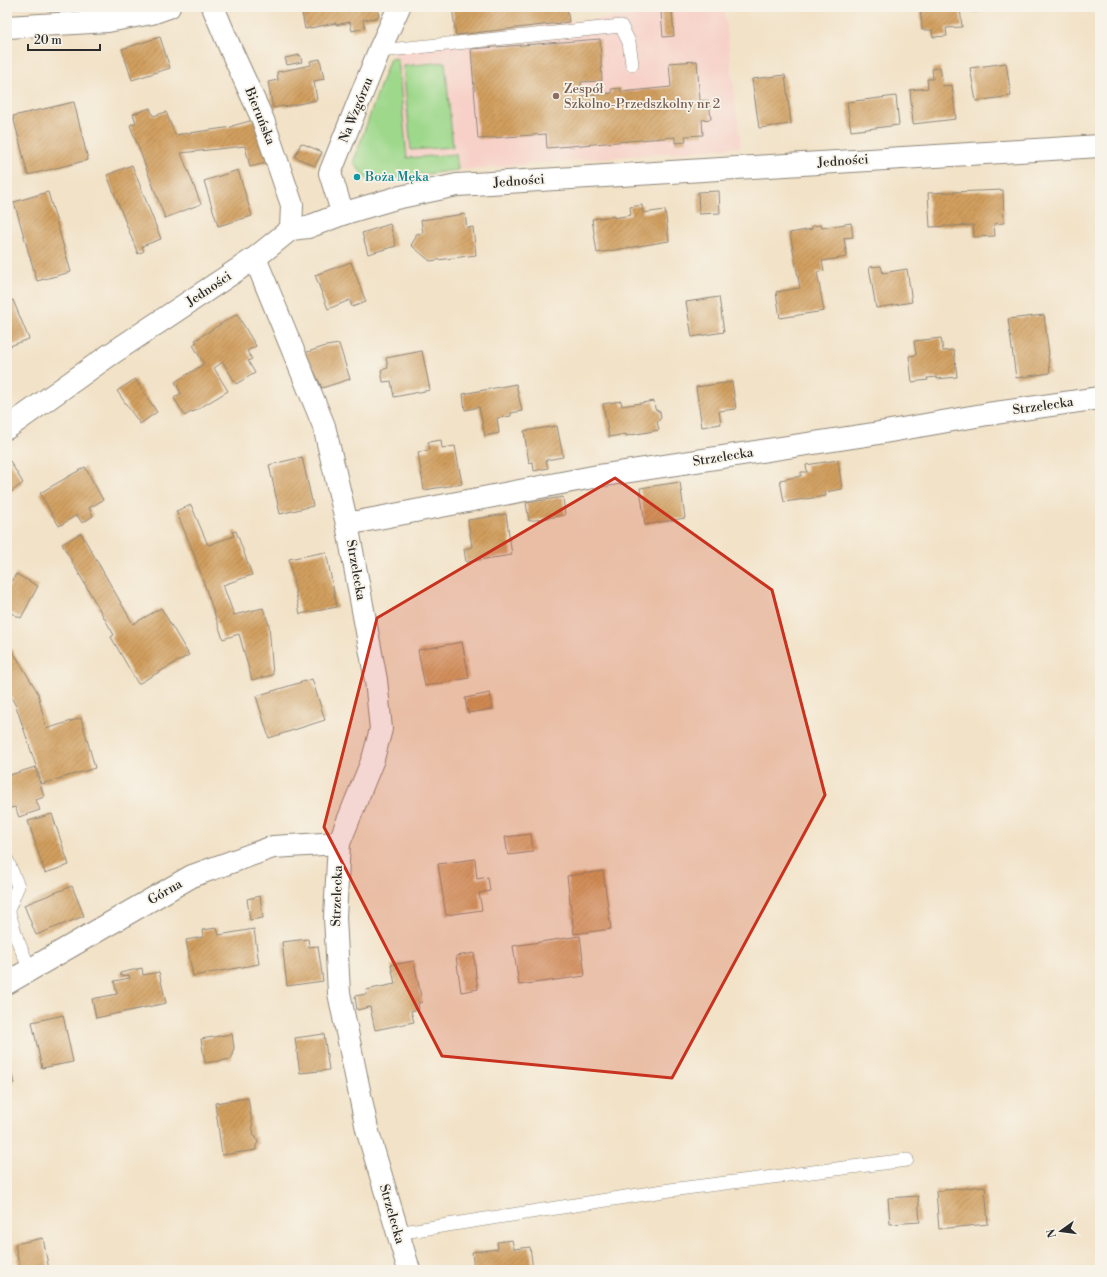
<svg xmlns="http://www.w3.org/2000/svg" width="1107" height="1277" font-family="'Libre Bodoni',serif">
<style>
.built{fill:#f7d1c8}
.green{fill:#9ed88b;stroke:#64825b}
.building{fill:url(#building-hatch)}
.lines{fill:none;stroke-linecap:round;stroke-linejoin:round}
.service-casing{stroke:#8e8679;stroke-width:14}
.minor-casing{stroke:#8e8679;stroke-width:24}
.tertiary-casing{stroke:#8e8679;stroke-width:24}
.service{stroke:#fff;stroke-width:13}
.minor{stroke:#fff;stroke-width:22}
.tertiary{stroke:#fff;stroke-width:22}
.marked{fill:#c8321e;fill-opacity:0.2;stroke:#c8321e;stroke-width:3;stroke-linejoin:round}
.education-dot{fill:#8d6e63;stroke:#f7f3e8;stroke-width:1.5}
.culture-dot{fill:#0f9aa8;stroke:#f7f3e8;stroke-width:1.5}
.labels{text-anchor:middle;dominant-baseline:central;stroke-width:3.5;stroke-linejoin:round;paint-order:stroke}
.education-label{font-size:13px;fill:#785e54;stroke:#f7f3e8;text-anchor:start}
.street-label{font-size:13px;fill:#2b2b2b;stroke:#f7f3e8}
.culture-label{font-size:13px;fill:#0d838f;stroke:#f7f3e8;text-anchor:start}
</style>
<defs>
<pattern id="building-hatch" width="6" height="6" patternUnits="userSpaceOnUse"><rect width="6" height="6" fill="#d19f5e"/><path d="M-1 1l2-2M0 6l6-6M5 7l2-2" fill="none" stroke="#aa824e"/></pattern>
</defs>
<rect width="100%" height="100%" fill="#f7f3e8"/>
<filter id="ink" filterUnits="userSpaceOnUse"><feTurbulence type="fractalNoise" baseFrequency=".025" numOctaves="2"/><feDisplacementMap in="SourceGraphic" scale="8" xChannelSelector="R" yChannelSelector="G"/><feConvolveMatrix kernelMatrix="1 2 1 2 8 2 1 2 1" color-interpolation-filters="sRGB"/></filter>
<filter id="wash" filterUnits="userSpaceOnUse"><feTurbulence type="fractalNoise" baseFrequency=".012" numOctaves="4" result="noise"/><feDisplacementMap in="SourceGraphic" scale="16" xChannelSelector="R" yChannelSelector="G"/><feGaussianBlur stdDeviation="0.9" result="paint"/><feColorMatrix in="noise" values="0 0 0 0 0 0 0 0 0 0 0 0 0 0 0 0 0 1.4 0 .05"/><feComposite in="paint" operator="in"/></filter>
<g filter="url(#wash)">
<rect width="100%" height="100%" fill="#f2e2c7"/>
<path class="built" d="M 705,7 L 724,7 L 741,147 L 458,170 L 369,181 L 353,163 L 397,42 Z"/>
<g class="green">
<path d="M 390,58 L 398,59 L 407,158 L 456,154 L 458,170 L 369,181 L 353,163 Z"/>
<path d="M 445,62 L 453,147 L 411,150 L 403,66 Z"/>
</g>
<g id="blocks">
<g class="building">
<path d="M 301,7 L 377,7 L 379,17 L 363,20 L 365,28 L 352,31 L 350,22 L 336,25 L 336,23 L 305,29 Z"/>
<path d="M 452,7 L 567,7 L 569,22 L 456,35 Z"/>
<path d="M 920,7 L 960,7 L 962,27 L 946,28 L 947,36 L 933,37 L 932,30 L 922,30 Z"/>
<path d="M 974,7 L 1006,7 L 1006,9 L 974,12 Z"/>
<path d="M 661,11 L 672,11 L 674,36 L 663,37 Z"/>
<path d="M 160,37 L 170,68 L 132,80 L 122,49 Z"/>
<path d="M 600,39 L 602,81 L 581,82 L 582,96 L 612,93 L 611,89 L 621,88 L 621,92 L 671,87 L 669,63 L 697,61 L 700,101 L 709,101 L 711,119 L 702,120 L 703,135 L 685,136 L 686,142 L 675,143 L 675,137 L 547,148 L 546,134 L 478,139 L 471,49 Z"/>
<path d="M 300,55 L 302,62 L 287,65 L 285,58 Z"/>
<path d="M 320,59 L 324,79 L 314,81 L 317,100 L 284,107 L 283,106 L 273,108 L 268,82 L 278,80 L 277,72 L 311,65 L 310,61 Z"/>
<path d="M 1006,63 L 1011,96 L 976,101 L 970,68 Z"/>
<path d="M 940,67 L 943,86 L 952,85 L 956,119 L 913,124 L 910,90 L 928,88 L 927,79 L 933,79 L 932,69 Z"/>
<path d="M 785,75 L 791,124 L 759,128 L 752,79 Z"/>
<path d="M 896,96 L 899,125 L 851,131 L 847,102 Z"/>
<path d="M 74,102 L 88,160 L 28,175 L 13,116 Z"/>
<path d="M 150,108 L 153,116 L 166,112 L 175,135 L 232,127 L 232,126 L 257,119 L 270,162 L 250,167 L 245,146 L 181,153 L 201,204 L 165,218 L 130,125 L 136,123 L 133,114 Z"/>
<path d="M 301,143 L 322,152 L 315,166 L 295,157 Z"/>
<path d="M 132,165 L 161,239 L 142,246 L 144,251 L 138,254 L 107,175 Z"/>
<path d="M 238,170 L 252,216 L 218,226 L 204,181 Z"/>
<path d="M 1003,190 L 1004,223 L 994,224 L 995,236 L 974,237 L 973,225 L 930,227 L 928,193 Z"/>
<path d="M 719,191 L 720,213 L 699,214 L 698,192 Z"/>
<path d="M 48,192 L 71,272 L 37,281 L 14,202 Z"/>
<path d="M 642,205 L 643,213 L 665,210 L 669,241 L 597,253 L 592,219 L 614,216 L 614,218 L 631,215 L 630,207 Z"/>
<path d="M 465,214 L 467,228 L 473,227 L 476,255 L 430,261 L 411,245 L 416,237 L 416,234 L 423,233 L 421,220 Z"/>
<path d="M 851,223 L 853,237 L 844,238 L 847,257 L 822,261 L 824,271 L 817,272 L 824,311 L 780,318 L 776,292 L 800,288 L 790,233 L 812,229 L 812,226 L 821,225 L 822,228 Z"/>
<path d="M 390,224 L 396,246 L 368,254 L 362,233 Z"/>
<path d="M 351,262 L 366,302 L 352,307 L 350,300 L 328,309 L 315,275 Z"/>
<path d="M 881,266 L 883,273 L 907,269 L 912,302 L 876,308 L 869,267 Z"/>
<path d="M 719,297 L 724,332 L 692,337 L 686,302 Z"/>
<path d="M 13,300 L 29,339 L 7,347 L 7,302 Z"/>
<path d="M 237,314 L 256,346 L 247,351 L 252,359 L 248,361 L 255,373 L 236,384 L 223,362 L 214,368 L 228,391 L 193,412 L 192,411 L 185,416 L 174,398 L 181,393 L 175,382 L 204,364 L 193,345 L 197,342 L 195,340 Z"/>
<path d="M 1044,315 L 1049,355 L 1048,355 L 1050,373 L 1016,378 L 1008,319 Z"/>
<path d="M 941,338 L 943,351 L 954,350 L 957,377 L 937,379 L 937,377 L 927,378 L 928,380 L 912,382 L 909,356 L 916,355 L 914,341 Z"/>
<path d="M 339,344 L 350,379 L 322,388 L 314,371 L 307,374 L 301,354 L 326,346 Z"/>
<path d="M 422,351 L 430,390 L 394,397 L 391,381 L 383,382 L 381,370 L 388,368 L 386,358 Z"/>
<path d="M 135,379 L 157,412 L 140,424 L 117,391 Z"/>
<path d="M 732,382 L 736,409 L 719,411 L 721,424 L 702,427 L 696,387 Z"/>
<path d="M 516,384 L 522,411 L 511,413 L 511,416 L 497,418 L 499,433 L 485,436 L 479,407 L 465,410 L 463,394 Z"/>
<path d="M 621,401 L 622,406 L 654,401 L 655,409 L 660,412 L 661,418 L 657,422 L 659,430 L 626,436 L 626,434 L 609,437 L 603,404 Z"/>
<path d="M 557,426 L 563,457 L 546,460 L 548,468 L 534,471 L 533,462 L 529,463 L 524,431 Z"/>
<path d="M 441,440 L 442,448 L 455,446 L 462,484 L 424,490 L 418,452 L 430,450 L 428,442 Z"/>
<path d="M 302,457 L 313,506 L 280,514 L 269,465 Z"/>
<path d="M 838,460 L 842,489 L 825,492 L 826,496 L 784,502 L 780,480 L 801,476 L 801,472 L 807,472 L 806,465 Z"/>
<path d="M 10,461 L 23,483 L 7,495 L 7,463 Z"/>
<path d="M 85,467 L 103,500 L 89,508 L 93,516 L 82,523 L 77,515 L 59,526 L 40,493 Z"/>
<path d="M 680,482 L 685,518 L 645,525 L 640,488 Z"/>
<path d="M 563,497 L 565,515 L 529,521 L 526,503 Z"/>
<path d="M 191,505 L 208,545 L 234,536 L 232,532 L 236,531 L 252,575 L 223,585 L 234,615 L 263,608 L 269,625 L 273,675 L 252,680 L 239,634 L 223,639 L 193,551 L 176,511 Z"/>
<path d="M 506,514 L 512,555 L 466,562 L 464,549 L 472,547 L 468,520 Z"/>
<path d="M 81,533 L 133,624 L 161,608 L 189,655 L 138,684 L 111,637 L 114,635 L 62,544 Z"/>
<path d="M 326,552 L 337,607 L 300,614 L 289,559 Z"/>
<path d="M 16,574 L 38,586 L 21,618 L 7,611 L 7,586 L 9,587 Z"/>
<path d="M 462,642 L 469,678 L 425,686 L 418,650 Z"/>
<path d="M 8,643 L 38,693 L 46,729 L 81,718 L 95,768 L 42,784 L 16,706 L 7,690 L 7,644 Z"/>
<path d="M 312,679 L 325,720 L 269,738 L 256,696 Z"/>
<path d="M 490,693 L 493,709 L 468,713 L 465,698 Z"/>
<path d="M 35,767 L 44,797 L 36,800 L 40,810 L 19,817 L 15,807 L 7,809 L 7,776 Z"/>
<path d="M 52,814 L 69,865 L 45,873 L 28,821 Z"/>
<path d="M 531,834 L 533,852 L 508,855 L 505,837 Z"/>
<path d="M 475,859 L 477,879 L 488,877 L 490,891 L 479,893 L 482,910 L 446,915 L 438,864 Z"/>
<path d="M 603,871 L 611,929 L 574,934 L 567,876 Z"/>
<path d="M 72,886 L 84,916 L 36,935 L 24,905 Z"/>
<path d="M 260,896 L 263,918 L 250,920 L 247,899 Z"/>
<path d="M 217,928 L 219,935 L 254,929 L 259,964 L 193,976 L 186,940 L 203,937 L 202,930 Z"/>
<path d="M 580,936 L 585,976 L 519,985 L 513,946 Z"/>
<path d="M 308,939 L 309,947 L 318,946 L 323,981 L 287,986 L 282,942 Z"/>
<path d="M 474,953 L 476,977 L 478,989 L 461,992 L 456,956 Z"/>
<path d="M 414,961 L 422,1002 L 418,1003 L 419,1009 L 411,1011 L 414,1022 L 375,1030 L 370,1007 L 357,1010 L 355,996 L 367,994 L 366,990 L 395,984 L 391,965 Z"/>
<path d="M 142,968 L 143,975 L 159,972 L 166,1003 L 96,1018 L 92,999 L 117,994 L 114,981 L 130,978 L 129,975 L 121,976 L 120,973 Z"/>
<path d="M 63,1015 L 73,1062 L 42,1068 L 32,1022 Z"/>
<path d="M 232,1034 L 234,1048 L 232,1054 L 232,1059 L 205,1063 L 201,1039 Z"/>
<path d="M 324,1034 L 329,1070 L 300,1073 L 295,1038 Z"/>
<path d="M 7,1054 L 14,1083 L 7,1085 Z"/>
<path d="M 248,1098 L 254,1136 L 256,1137 L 258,1143 L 256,1145 L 256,1150 L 222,1155 L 215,1103 Z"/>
<path d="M 985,1186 L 988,1224 L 939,1229 L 936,1191 Z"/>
<path d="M 918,1196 L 920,1222 L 890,1224 L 888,1198 Z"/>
<path d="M 43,1238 L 49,1270 L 20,1270 L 15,1244 Z"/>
<path d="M 512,1240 L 514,1249 L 530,1247 L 533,1270 L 474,1270 L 472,1252 L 498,1249 L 497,1242 Z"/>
</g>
</g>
</g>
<g filter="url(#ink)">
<use href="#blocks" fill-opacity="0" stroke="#8e8679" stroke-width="1"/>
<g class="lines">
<defs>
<g id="service">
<path d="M 379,51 L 621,26 L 629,42 L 632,64"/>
<path d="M 7,860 L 18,886 L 8,910 L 17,939 L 30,970"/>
<path d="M 397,1233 L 670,1190 L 907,1160"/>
</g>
<g id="minor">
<path d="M 7,27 L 108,21 L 152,13 L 169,7"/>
<path d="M 345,213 L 339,202 L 330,173 L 379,51 L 399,7"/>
<path d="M 291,229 L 308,227 L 345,213 L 396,198 L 457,185 L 1100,146"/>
<path d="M 255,258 L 324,426 L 347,524 L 376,680 L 381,729 L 373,759 L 339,843 L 335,917 L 339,993 L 367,1129 L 409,1270"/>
<path d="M 347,524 L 598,476 L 873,434 L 988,414 L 1100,398"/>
<path d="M 7,983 L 192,876 L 273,847 L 339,843"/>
</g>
<path id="tertiary" d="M 7,428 L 108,356 L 255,258 L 291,229 L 292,205 L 263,120 L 231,50 L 213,7"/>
</defs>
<use href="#service" class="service-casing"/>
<use href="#minor" class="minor-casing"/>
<use href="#tertiary" class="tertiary-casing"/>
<use href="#service" class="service"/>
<use href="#minor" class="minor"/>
<use href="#tertiary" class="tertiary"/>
</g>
</g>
<path class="marked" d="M 615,478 L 772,590 L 825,795 L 672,1078 L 442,1056 L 324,827 L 377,618 Z"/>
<circle class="education-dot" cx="556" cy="96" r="4"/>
<circle class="culture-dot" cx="357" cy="177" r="4"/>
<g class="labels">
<g class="education-label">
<text x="564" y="89">Zespół<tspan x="564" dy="15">Szkolno-Przedszkolny nr 2</tspan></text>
</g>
<g class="street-label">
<text transform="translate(356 110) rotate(-68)">Na Wzgórzu</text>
<text transform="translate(260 116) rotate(68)">Bieruńska</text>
<text transform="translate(843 161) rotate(-4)">Jedności</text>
<text transform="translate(519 181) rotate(-4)">Jedności</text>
<text transform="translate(209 289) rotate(-34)">Jedności</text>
<text transform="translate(1043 406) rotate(-8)">Strzelecka</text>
<text transform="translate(723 457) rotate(-9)">Strzelecka</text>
<text transform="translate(356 570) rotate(80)">Strzelecka</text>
<text transform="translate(165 892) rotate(-30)">Górna</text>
<text transform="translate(337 896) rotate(-88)">Strzelecka</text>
<text transform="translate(392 1214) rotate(74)">Strzelecka</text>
</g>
<g class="culture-label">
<text x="365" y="177">Boża Męka</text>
</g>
</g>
<rect width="1107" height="1277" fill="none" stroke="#f7f3e8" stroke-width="24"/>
<g transform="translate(1061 1231) rotate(256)" stroke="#f7f3e8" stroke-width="3" paint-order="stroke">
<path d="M0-3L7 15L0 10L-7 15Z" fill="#2b2b2b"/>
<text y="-6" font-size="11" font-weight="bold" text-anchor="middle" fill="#2b2b2b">N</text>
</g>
<path d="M28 44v6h72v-6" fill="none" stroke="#2b2b2b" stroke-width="2"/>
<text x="34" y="44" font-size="12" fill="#2b2b2b" stroke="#f7f3e8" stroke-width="3" paint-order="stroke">20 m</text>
</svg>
